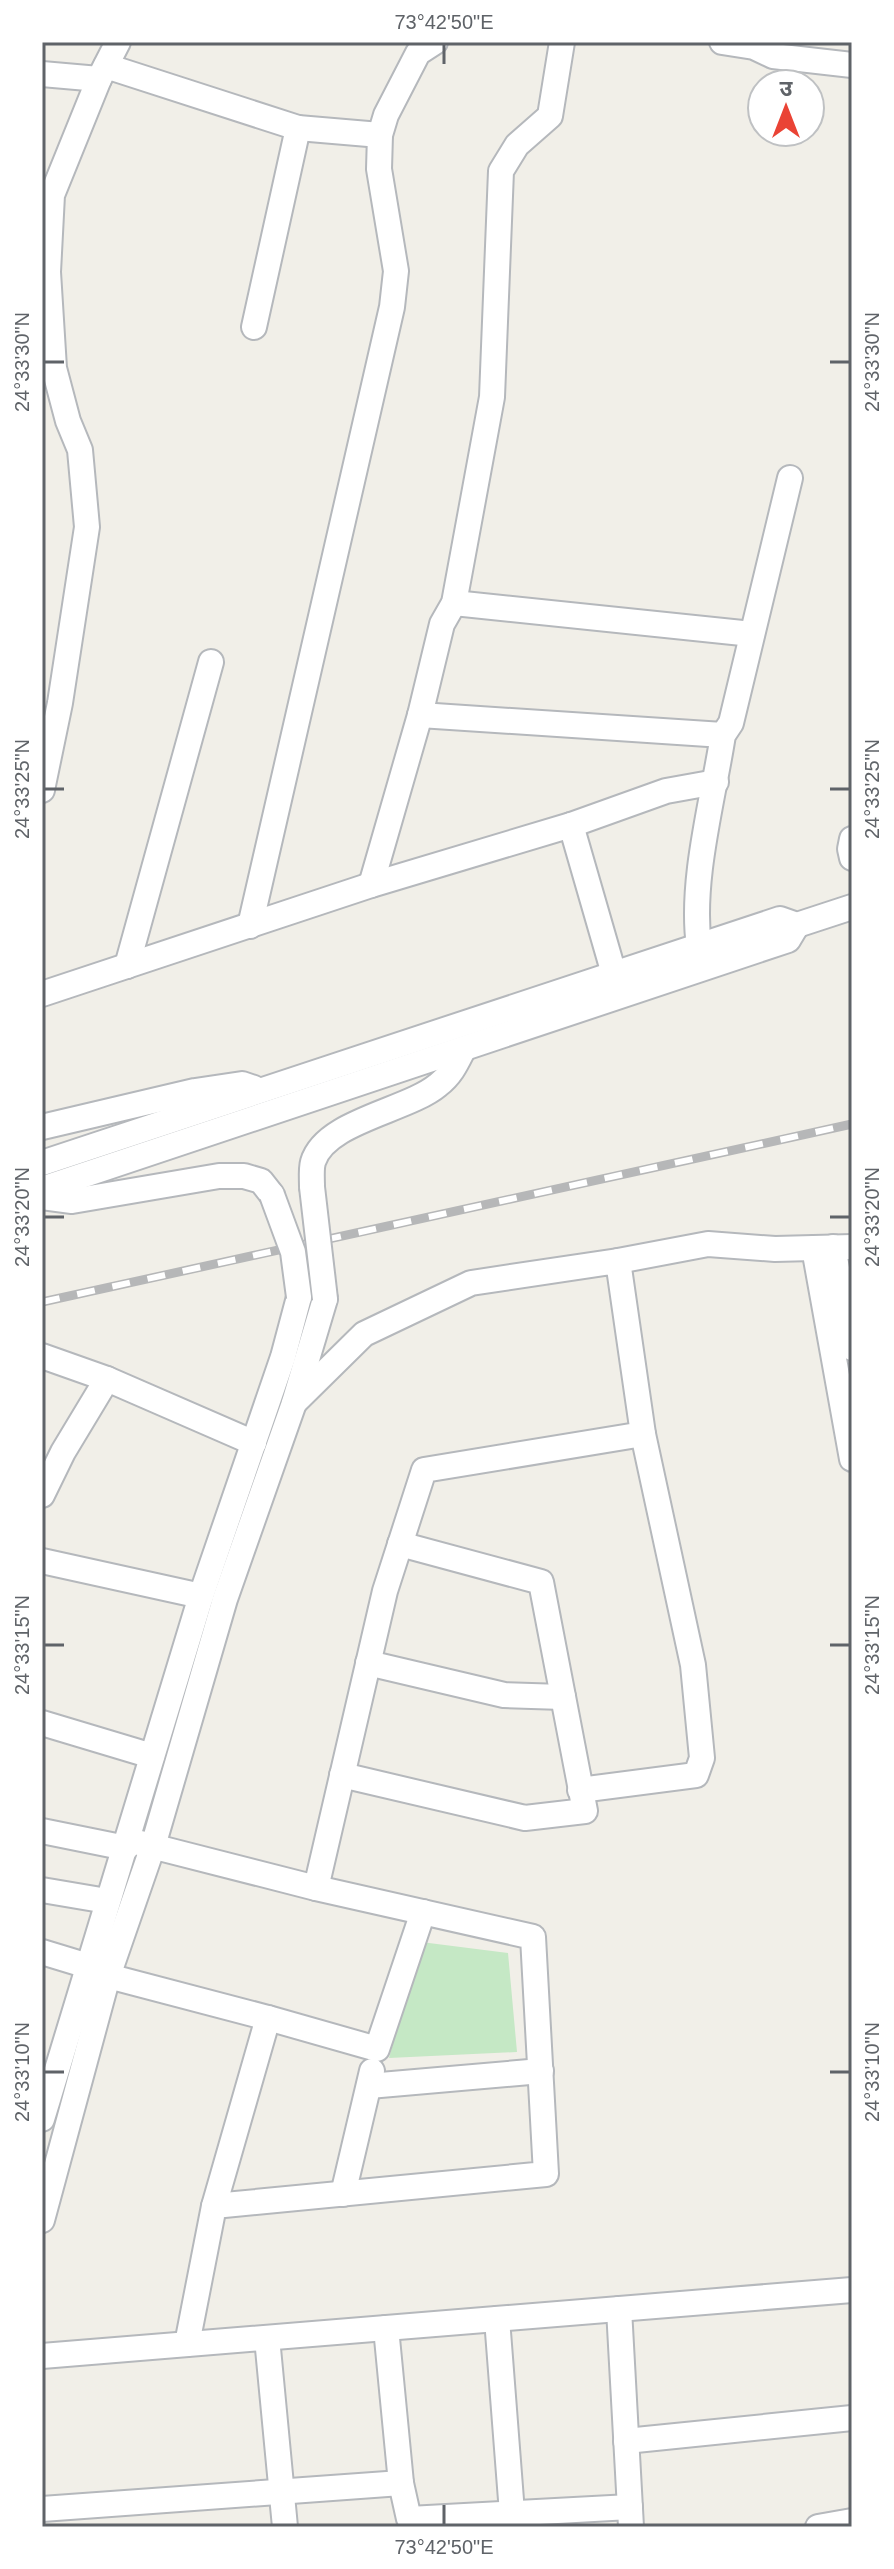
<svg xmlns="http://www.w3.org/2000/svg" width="894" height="2569" font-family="Helvetica,'Noto Sans Devanagari',sans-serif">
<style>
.green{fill:#c5e8c5}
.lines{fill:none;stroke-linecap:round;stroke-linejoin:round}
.minor-casing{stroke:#b5b8bc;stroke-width:28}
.minor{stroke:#fff;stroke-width:24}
.rail-casing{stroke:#b6b7b8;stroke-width:9}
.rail{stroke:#fff;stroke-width:6;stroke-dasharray:18;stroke-linecap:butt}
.minor-bridge-casing{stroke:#b5b8bc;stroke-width:28;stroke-linecap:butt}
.minor-bridge{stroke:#fff;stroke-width:24}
.ticks{fill:none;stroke:#5f6368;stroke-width:3}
.neatline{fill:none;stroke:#5f6368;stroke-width:3}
.ticks-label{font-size:20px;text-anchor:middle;fill:#5f6368}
</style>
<rect width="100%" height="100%" fill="#f1efe8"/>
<path class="green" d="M 421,1942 L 508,1953 L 517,2052 L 389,2058 Z"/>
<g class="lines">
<defs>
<g id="minor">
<path d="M 722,42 L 754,47 L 773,56 L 852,65"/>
<path d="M 106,66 L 298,128 L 254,327"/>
<path d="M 42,74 L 99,79"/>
<path d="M 298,128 L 380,135"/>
<path d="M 454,603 L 752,634"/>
<path d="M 420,715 L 723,735"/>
<path d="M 42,790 L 60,703 L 87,527 L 80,450 L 68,421 L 54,368 L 48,272 L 52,195 L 99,79 L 118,42"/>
<path d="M 571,825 L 614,974"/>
<path d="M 852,839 L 850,849 L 852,858"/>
<path d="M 371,885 L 420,715 L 442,624 L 454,603 L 492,397 L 501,171 L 517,145 L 550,116 L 562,42"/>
<path d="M 250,926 L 392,307 L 396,271 L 379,169 L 380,135 L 386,115 L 418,53 L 435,42"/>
<path d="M 699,946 C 690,881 713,800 723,735 L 731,723 L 790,478"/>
<path d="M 127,966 L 211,662"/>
<path d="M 42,994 L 371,885 L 571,825 L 666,791 L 716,782"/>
<path d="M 42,1127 L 195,1091 L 242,1084 L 254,1088"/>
<path d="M 42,1163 L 780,919 L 797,925 L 852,907"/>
<path d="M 312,1187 C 312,1179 311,1169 313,1162 C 325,1121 407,1111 438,1085 C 451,1075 456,1064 463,1050"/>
<path d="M 42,1189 L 788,940 L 797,925"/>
<path d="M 42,1197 L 72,1201 L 219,1176 L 244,1176 L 261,1181 L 272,1195"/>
<path d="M 833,1247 L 852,1348"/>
<path d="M 814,1248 L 852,1459"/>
<path d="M 618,1261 L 708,1244 L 775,1249 L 852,1247"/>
<path d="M 42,1356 L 107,1379"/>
<path d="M 294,1403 L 364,1334 L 471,1283 L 618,1261 L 643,1434 L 424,1470 L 385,1591 L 316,1888"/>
<path d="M 42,1495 L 63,1452 L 107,1379 L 254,1443"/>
<path d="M 42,1561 L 201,1596"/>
<path d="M 368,1663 L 504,1695 L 563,1697"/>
<path d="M 42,1723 L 152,1756"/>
<path d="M 342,1775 L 525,1818 L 585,1811 L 541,1582 L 400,1544"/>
<path d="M 580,1790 L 696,1775 L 702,1758 L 693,1665 L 643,1434"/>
<path d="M 42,1831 L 126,1848"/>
<path d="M 128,1840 L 316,1888 L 533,1937 L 546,2174 L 214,2206 L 187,2344"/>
<path d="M 42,1890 L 107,1901"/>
<path d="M 42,1952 L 88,1966"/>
<path d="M 108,1976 L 268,2018 L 214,2206"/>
<path d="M 268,2018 L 377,2049 L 423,1912"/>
<path d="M 369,2086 L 541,2071"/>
<path d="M 42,2119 L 201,1596 L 283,1357 L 299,1297"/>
<path d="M 343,2194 L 372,2071"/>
<path d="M 42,2220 L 108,1976 L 153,1846 L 225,1599 L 294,1403 L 325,1299"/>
<path d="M 619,2309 L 631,2527"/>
<path d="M 497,2319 L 512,2513"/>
<path d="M 386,2328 L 401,2483 L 409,2519 L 630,2507"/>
<path d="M 267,2338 L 285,2527"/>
<path d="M 42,2356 L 852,2290"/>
<path d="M 626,2441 L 852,2418"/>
<path d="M 42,2509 L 401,2483"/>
<path d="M 818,2527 L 852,2521"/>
</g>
</defs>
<use href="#minor" class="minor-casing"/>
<use href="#minor" class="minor"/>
<defs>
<path id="rail" d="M 42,1302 L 852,1124"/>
</defs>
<use href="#rail" class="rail-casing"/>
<use href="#rail" class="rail"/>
<defs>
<g id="minor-bridge">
<path d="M 312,1187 L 325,1299"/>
<path d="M 272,1195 L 293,1252 L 299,1297"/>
</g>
</defs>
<use href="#minor-bridge" class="minor-bridge-casing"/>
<use href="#minor-bridge" class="minor-bridge"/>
</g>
<path class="ticks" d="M 444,44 L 444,64M 44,362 L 64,362M 830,362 L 850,362M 44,789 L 64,789M 830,789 L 850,789M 44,1217 L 64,1217M 830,1217 L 850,1217M 44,1645 L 64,1645M 830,1645 L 850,1645M 44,2072 L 64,2072M 830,2072 L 850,2072M 444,2505 L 444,2525"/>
<rect width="894" height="2569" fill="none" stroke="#ffffff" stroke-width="88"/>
<g transform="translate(786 108)"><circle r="38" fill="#ffffff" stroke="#bfc1c3" stroke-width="2"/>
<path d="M0-6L14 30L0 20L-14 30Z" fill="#ea4335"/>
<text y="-12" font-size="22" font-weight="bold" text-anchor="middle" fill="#5f6368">उ</text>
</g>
<rect x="44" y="44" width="806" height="2481" class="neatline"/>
<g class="ticks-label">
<text x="444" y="29">73°42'50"E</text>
<text transform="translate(22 362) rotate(-90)" y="7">24°33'30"N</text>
<text transform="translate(872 362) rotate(-90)" y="7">24°33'30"N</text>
<text transform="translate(22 789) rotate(-90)" y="7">24°33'25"N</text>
<text transform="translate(872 789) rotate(-90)" y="7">24°33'25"N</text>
<text transform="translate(22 1217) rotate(-90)" y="7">24°33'20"N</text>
<text transform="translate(872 1217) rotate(-90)" y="7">24°33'20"N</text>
<text transform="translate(22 1645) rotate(-90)" y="7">24°33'15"N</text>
<text transform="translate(872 1645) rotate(-90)" y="7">24°33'15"N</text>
<text transform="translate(22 2072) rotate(-90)" y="7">24°33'10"N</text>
<text transform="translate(872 2072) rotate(-90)" y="7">24°33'10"N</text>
<text x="444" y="2554">73°42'50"E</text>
</g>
</svg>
